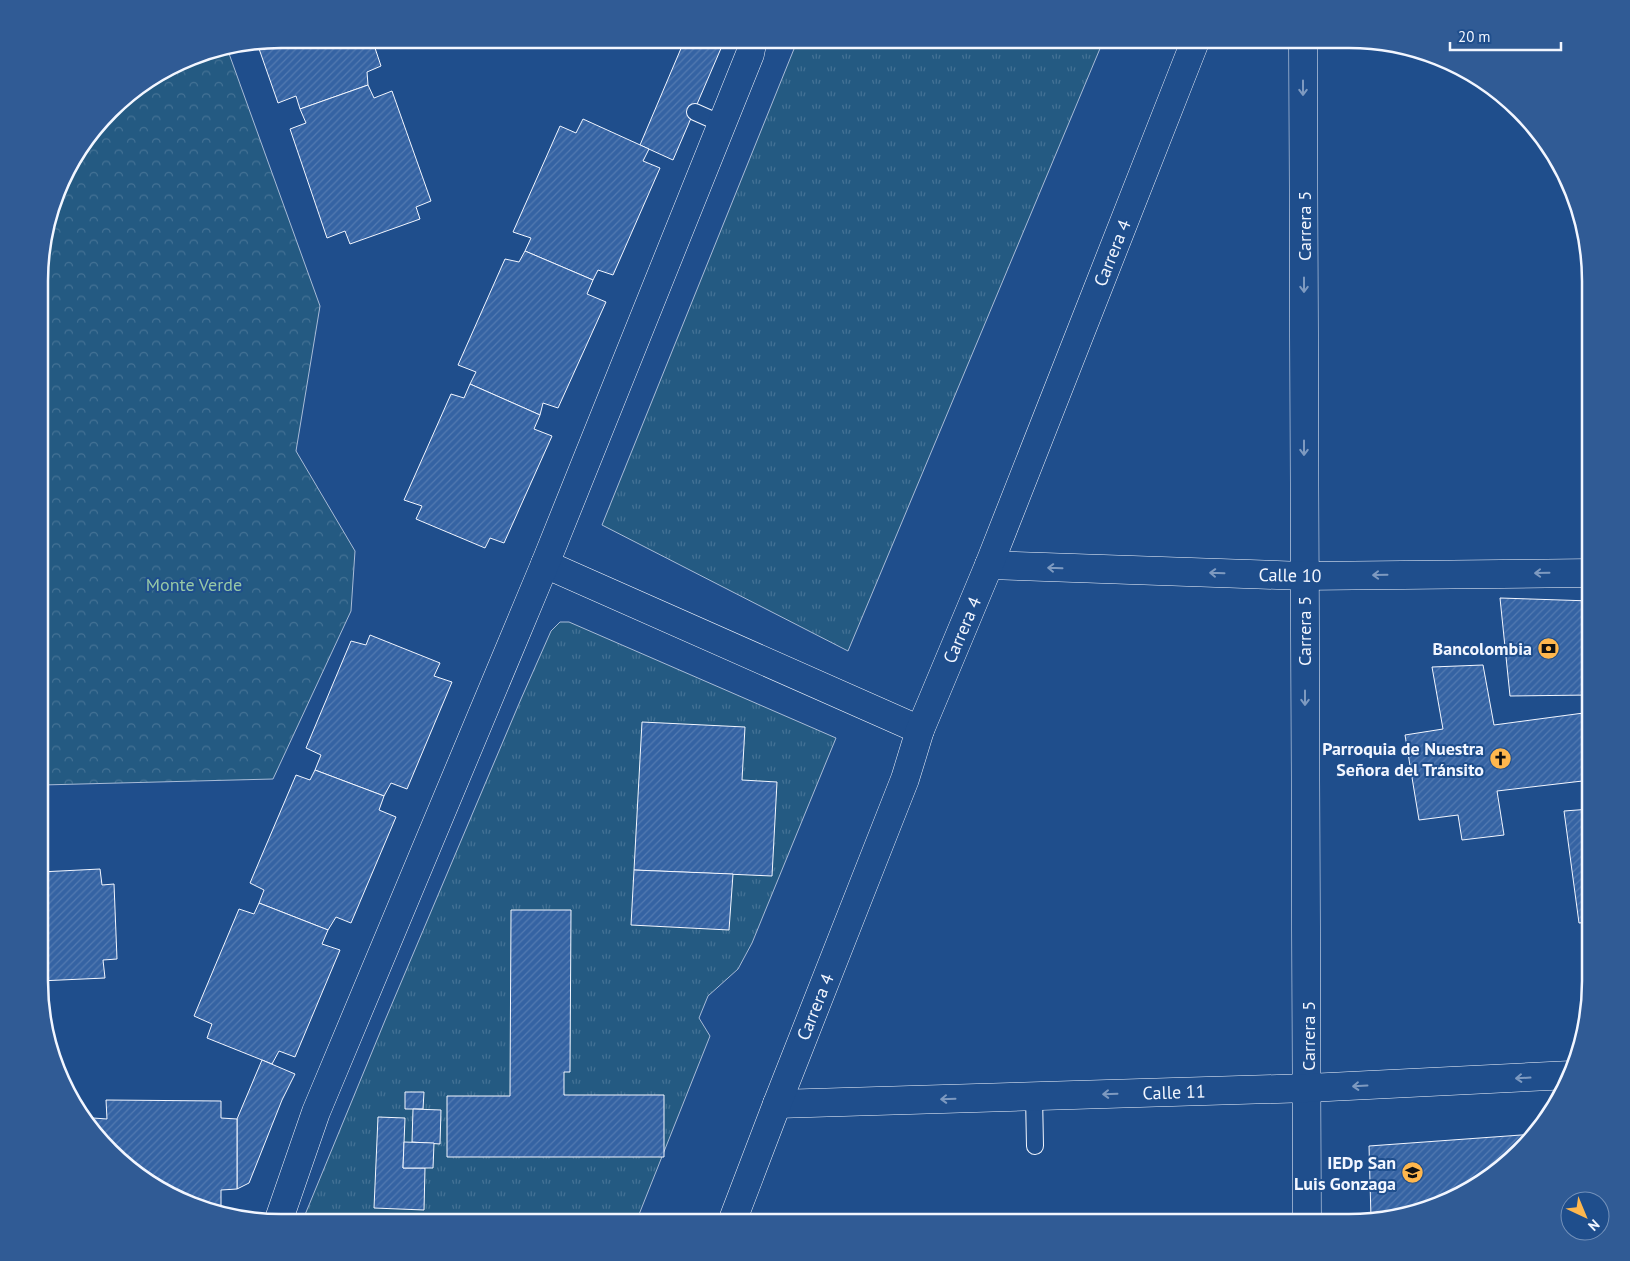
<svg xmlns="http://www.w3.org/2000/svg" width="1630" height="1261" font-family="'PT Sans',sans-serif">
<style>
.grass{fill:url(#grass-tufts);stroke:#a8bbd7}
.forest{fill:url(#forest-crowns);stroke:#a8bbd7}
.building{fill:url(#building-hatch);stroke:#f2f6ff}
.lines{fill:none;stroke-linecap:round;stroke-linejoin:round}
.lane-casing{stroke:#f2f6ff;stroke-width:18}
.street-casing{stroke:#f2f6ff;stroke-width:29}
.secondary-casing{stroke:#f2f6ff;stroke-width:29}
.lane{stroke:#1f4e8c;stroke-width:16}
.street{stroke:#1f4e8c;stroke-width:28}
.secondary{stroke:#1f4e8c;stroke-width:28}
.oneway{stroke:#7e9ac0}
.labels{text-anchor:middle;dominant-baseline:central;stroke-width:4;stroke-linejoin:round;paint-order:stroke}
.street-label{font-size:18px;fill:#f2f6ff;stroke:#1f4e8c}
.park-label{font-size:18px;fill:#97c8a6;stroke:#1f4e8c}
.poi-label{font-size:18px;font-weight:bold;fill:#f2f6ff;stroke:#1f4e8c;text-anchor:end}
.rim{fill:none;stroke:#f2f6ff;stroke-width:2.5}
</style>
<defs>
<pattern id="grass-tufts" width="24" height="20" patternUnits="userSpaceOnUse" patternTransform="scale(1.25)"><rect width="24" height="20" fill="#245a82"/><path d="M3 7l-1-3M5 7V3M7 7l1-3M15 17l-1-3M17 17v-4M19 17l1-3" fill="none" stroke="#447295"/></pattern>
<pattern id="forest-crowns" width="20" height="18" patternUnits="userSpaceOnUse" patternTransform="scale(1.25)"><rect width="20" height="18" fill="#245a82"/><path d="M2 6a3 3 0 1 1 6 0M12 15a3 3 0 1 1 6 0" fill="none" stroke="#447295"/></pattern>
<pattern id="building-hatch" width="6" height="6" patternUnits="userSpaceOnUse" patternTransform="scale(1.25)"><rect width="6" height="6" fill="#3563a3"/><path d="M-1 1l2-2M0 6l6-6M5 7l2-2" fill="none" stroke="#537ab1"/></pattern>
</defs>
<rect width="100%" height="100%" fill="#1f4e8c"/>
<g class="grass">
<path d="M 798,39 L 1104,39 L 848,651 L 602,525 Z"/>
<path d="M 560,622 L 569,622 L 836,738 L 752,943 L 738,969 L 708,996 L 699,1018 L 710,1036 L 636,1222 L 302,1222 L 386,1018 L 521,699 L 551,631 Z"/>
</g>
<path class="forest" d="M 227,48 L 320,306 L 296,451 L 355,551 L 351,611 L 273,779 L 42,785 L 40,790 L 41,249 L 71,160 L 121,99 L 203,52 Z"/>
<g class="building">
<path d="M 281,39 L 372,39 L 381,66 L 367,72 L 368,85 L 300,109 L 296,96 L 278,103 L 257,43 Z"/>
<path d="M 685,39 L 706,39 L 722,46 L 673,160 L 640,145 Z"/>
<path d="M 368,85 L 374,98 L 392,91 L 431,201 L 416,207 L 420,219 L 350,244 L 345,231 L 327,238 L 290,129 L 306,123 L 300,109 Z"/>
<path d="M 583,119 L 649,149 L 643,161 L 660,168 L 613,275 L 598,270 L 593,280 L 525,251 L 531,238 L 513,232 L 560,126 L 576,133 Z"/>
<path d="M 525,251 L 593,280 L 587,294 L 606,302 L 558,408 L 543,403 L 540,415 L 470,384 L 476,372 L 458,365 L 505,259 L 519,262 Z"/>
<path d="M 470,384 L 540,415 L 534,429 L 552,436 L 504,543 L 490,538 L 485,548 L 416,519 L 422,506 L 404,500 L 451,394 L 464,398 Z"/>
<path d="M 1500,598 L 1591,601 L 1591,695 L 1510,696 Z"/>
<path d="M 370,635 L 440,663 L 434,676 L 452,682 L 407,789 L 391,783 L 384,796 L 315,770 L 321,755 L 306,748 L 351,641 L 366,645 Z"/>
<path d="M 1483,665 L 1494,725 L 1591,712 L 1591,780 L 1497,791 L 1504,835 L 1462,840 L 1458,815 L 1419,820 L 1405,735 L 1443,729 L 1432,667 Z"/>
<path d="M 642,722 L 745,727 L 742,780 L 777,782 L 772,876 L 634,870 Z"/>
<path d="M 315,770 L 384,796 L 379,810 L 396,817 L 351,923 L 336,917 L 328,930 L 259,903 L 264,890 L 250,883 L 296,775 L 310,780 Z"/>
<path d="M 1591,809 L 1591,922 L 1579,923 L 1564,811 Z"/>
<path d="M 100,869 L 102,885 L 114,884 L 117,959 L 103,960 L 105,978 L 39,981 L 40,872 Z"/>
<path d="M 634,870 L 733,874 L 729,930 L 631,925 Z"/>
<path d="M 259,903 L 328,930 L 322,944 L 340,950 L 295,1057 L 279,1051 L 272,1064 L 207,1038 L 212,1024 L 194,1016 L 239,909 L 254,914 Z"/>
<path d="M 511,910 L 571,910 L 570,1072 L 564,1072 L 564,1095 L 664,1095 L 664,1157 L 447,1157 L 447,1096 L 510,1096 Z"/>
<path d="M 262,1060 L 295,1074 L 282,1100 L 249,1183 L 237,1189 L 237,1119 Z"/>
<path d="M 405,1092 L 424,1092 L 423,1109 L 405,1109 Z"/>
<path d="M 106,1100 L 221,1101 L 221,1118 L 237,1119 L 237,1189 L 221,1190 L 221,1210 L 214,1210 L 188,1204 L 121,1162 L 93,1125 L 93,1118 L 107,1119 Z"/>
<path d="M 413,1109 L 441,1110 L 440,1144 L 412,1142 Z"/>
<path d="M 378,1117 L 405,1118 L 403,1168 L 425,1168 L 424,1210 L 374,1208 Z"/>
<path d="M 1535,1134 L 1531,1140 L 1442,1204 L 1371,1218 L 1369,1146 Z"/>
<path d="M 404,1142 L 434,1143 L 433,1168 L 403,1168 Z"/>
</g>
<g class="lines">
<defs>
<g id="lane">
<path d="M 695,112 L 722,124"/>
<path d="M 1034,1096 L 1035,1146"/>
</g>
<g id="street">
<path d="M 1303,39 L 1307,1222"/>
<path d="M 545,564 L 920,730"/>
<path d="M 989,565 L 1304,576 L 1591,573"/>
<path d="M 777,1104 L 1308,1088 L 1571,1075"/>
<path d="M 278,1222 L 316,1112 L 545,564 L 750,54 L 753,39"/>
</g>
<path id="secondary" d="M 732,1222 L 777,1104 L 905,779 L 920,730 L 989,565 L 1196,39"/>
</defs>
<use href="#lane" class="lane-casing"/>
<use href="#street" class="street-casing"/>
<use href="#secondary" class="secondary-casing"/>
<use href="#lane" class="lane"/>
<use href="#street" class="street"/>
<use href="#secondary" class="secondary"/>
</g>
<defs><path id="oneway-shaft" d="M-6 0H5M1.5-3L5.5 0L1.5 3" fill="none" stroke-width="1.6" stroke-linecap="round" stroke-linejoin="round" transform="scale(1.25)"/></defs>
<g class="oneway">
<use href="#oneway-shaft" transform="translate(1303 88) rotate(90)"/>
<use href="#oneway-shaft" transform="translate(1304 285) rotate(90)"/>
<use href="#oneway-shaft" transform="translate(1304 448) rotate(90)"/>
<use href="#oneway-shaft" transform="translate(1055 568) rotate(-178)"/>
<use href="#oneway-shaft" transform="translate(1217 573) rotate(-178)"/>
<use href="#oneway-shaft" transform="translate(1542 573) rotate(179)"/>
<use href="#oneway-shaft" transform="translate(1380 575) rotate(179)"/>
<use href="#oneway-shaft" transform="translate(1305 698) rotate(90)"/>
<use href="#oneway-shaft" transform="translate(1523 1078) rotate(177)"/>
<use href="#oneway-shaft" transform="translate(1360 1086) rotate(177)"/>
<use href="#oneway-shaft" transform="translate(1110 1094) rotate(178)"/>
<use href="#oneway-shaft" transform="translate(948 1099) rotate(178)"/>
</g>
<defs>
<symbol id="bank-disc" viewBox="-11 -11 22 22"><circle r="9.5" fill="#ffb74d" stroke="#1f4e8c"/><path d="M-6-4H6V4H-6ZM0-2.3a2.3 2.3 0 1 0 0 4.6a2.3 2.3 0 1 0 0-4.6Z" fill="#111"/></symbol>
<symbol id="church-disc" viewBox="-11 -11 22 22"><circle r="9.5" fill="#ffb74d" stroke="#1f4e8c"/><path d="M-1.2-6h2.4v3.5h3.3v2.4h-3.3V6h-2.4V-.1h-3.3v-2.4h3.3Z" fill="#111"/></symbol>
<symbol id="school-disc" viewBox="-11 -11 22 22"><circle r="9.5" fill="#ffb74d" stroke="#1f4e8c"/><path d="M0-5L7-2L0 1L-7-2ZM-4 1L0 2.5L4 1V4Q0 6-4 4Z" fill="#111"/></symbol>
</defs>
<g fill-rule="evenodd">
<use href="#bank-disc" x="1536" y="636" width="25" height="25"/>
<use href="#church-disc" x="1488" y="746" width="25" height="25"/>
<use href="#school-disc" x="1400" y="1160" width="25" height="25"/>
</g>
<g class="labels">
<g class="street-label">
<text transform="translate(1304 226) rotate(-90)">Carrera 5</text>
<text transform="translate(1112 253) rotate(-68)">Carrera 4</text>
<text transform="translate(1290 575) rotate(1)">Calle 10</text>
<text transform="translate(962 630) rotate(-67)">Carrera 4</text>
<text transform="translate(1304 631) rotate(-90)">Carrera 5</text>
<text transform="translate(815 1007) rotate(-68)">Carrera 4</text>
<text transform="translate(1308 1036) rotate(-90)">Carrera 5</text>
<text transform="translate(1174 1092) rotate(-2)">Calle 11</text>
</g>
<g class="park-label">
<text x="194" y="584">Monte Verde</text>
</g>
<g class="poi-label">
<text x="1532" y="648">Bancolombia</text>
<text x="1484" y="748">Parroquia de Nuestra<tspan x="1484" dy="21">Señora del Tránsito</tspan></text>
<text x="1396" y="1162">IEDp San<tspan x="1396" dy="21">Luis Gonzaga</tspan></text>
</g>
</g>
<path d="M0 0H1630V1261H0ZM281 48H1349A233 233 0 0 1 1582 281V981A233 233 0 0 1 1349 1214H281A233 233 0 0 1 48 981V281A233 233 0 0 1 281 48Z" fill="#305b95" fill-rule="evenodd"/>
<path class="rim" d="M281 48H1349A233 233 0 0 1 1582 281V981A233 233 0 0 1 1349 1214H281A233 233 0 0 1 48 981V281A233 233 0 0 1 281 48Z"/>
<g transform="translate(1585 1216) rotate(136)"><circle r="24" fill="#1f4e8c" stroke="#7391ba"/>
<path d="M0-4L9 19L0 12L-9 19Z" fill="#ffb74d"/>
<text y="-8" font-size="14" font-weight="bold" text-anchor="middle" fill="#f2f6ff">N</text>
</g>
<path d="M1450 42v8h111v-8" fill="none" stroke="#f2f6ff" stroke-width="2.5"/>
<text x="1458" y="42" font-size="15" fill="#f2f6ff" stroke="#1f4e8c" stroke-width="4" paint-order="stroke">20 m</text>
</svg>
